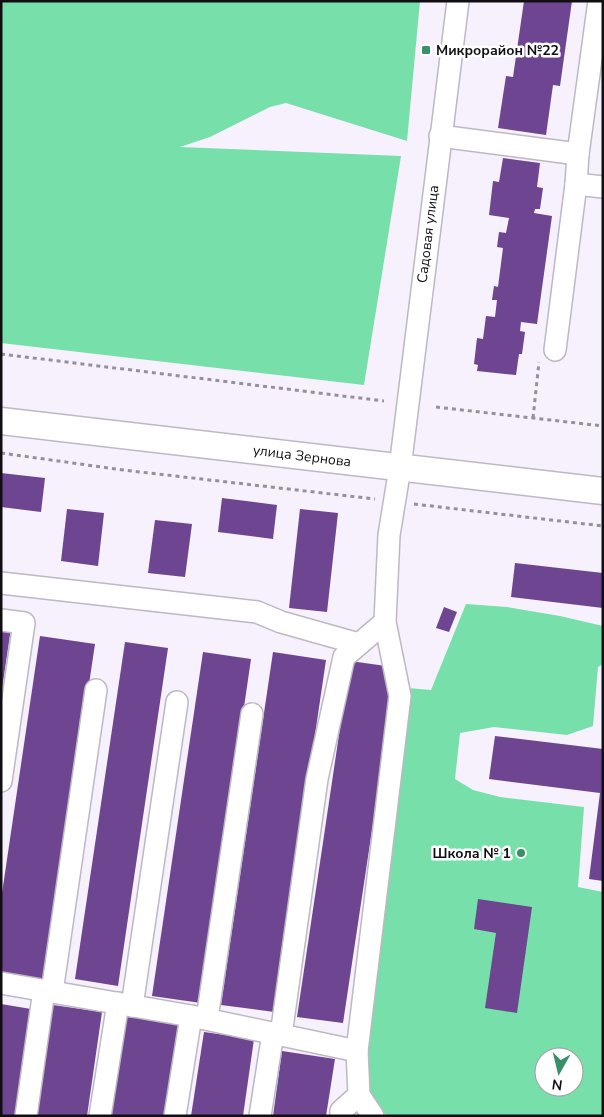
<svg xmlns="http://www.w3.org/2000/svg" width="604" height="1117" font-family="'Nunito Sans',sans-serif">
<style>
.forest{fill:#77dfaa;fill-rule:evenodd}
.building{fill:#6d4591}
.lines{fill:none;stroke-linecap:round;stroke-linejoin:round}
.minor-casing{stroke:#bdb8c3;stroke-width:24}
.major-casing{stroke:#bdb8c3;stroke-width:29}
.path{stroke:#95919a;stroke-width:3;stroke-dasharray:4 4;stroke-linecap:butt}
.minor{stroke:#fff;stroke-width:21}
.major{stroke:#fff;stroke-width:26}
.poi-dot{fill:#379167;stroke:#fff;stroke-width:2}
.labels{text-anchor:middle;dominant-baseline:central;stroke-width:5;stroke-linejoin:round;paint-order:stroke}
.poi-label{font-size:14px;font-weight:bold;fill:#100e12;stroke:#fff;text-anchor:start}
.street-label{font-size:14px;fill:#100e12;stroke:#fff}
</style>
<rect width="100%" height="100%" fill="#f6f1fd"/>
<g class="forest">
<path d="M 1,1 L 420,1 L 407,141 L 286,103 L 270,107 L 210,137 L 180,147 L 401,156 L 364,385 L 1,343 Z"/>
<path d="M 466,604 L 507,607 L 560,616 L 603,626 L 603,664 L 598,667 L 593,726 L 567,735 L 494,727 L 460,733 L 455,779 L 473,790 L 500,797 L 584,807 L 578,887 L 603,892 L 603,1116 L 387,1116 L 361,1090 L 408,688 L 431,690 ZM 544,1057 L 574,1057 L 574,1087 L 544,1087 Z"/>
</g>
<g class="building">
<path d="M 524,1 L 572,1 L 560,86 L 553,85 L 546,135 L 498,128 L 506,76 L 513,77 Z"/>
<path d="M 503,158 L 540,163 L 537,187 L 543,188 L 540,209 L 535,209 L 534,213 L 552,216 L 537,324 L 521,322 L 520,331 L 525,332 L 522,354 L 519,354 L 516,375 L 477,371 L 478,365 L 474,364 L 477,338 L 483,339 L 486,316 L 495,317 L 497,300 L 492,300 L 494,286 L 498,287 L 503,248 L 497,247 L 499,232 L 506,233 L 509,218 L 489,215 L 493,181 L 499,182 Z"/>
<path d="M 1,473 L 45,478 L 41,512 L 1,507 Z"/>
<path d="M 222,498 L 277,505 L 273,539 L 218,532 Z"/>
<path d="M 67,509 L 104,513 L 98,566 L 61,561 Z"/>
<path d="M 300,509 L 338,513 L 327,612 L 289,608 Z"/>
<path d="M 155,520 L 192,524 L 185,577 L 148,573 Z"/>
<path d="M 515,563 L 603,573 L 603,608 L 511,597 Z"/>
<path d="M 444,607 L 457,612 L 449,632 L 436,628 Z"/>
<path d="M 1,627 L 11,628 L 2,689 L 1,689 Z"/>
<path d="M 40,636 L 95,644 L 45,979 L 1,972 L 1,900 Z"/>
<path d="M 125,642 L 168,648 L 118,986 L 75,979 Z"/>
<path d="M 203,652 L 251,659 L 201,1003 L 152,996 Z"/>
<path d="M 273,652 L 326,660 L 274,1012 L 221,1005 Z"/>
<path d="M 350,661 L 386,666 L 392,697 L 343,1023 L 297,1017 Z"/>
<path d="M 495,736 L 603,749 L 603,881 L 589,879 L 600,793 L 489,779 Z"/>
<path d="M 478,899 L 532,907 L 517,1013 L 485,1008 L 496,933 L 474,929 Z"/>
<path d="M 1,1004 L 31,1009 L 16,1116 L 1,1116 Z"/>
<path d="M 53,1005 L 102,1012 L 87,1116 L 36,1116 Z"/>
<path d="M 126,1016 L 179,1023 L 165,1116 L 111,1116 Z"/>
<path d="M 204,1032 L 254,1039 L 243,1116 L 191,1116 Z"/>
<path d="M 282,1051 L 335,1059 L 326,1116 L 273,1116 Z"/>
</g>
<g class="lines">
<defs>
<g id="minor">
<path d="M 440,136 L 578,154 L 599,1"/>
<path d="M 578,154 L 576,184 L 603,187"/>
<path d="M 555,350 L 576,184"/>
<path d="M 1,583 L 257,612 L 281,622 L 359,644"/>
<path d="M 1,620 L 24,623 L 1,781"/>
<path d="M 1,983 L 191,1016 L 357,1051"/>
<path d="M 52,992 L 96,690"/>
<path d="M 132,1006 L 177,702"/>
<path d="M 207,1019 L 252,714"/>
<path d="M 281,1035 L 317,779 L 344,657 L 385,622"/>
<path d="M 26,1116 L 44,990"/>
<path d="M 100,1116 L 118,1003"/>
<path d="M 175,1116 L 191,1016"/>
<path d="M 260,1116 L 273,1033"/>
<path d="M 341,1116 L 341,1111 L 359,1095"/>
<path d="M 373,1116 L 359,1095 L 357,1051 L 400,696 L 385,622 L 389,535 L 400,468 L 458,1"/>
</g>
<path id="major" d="M 1,421 L 603,491"/>
</defs>
<use href="#minor" class="minor-casing"/>
<use href="#major" class="major-casing"/>
<g class="path">
<path d="M 1,354 L 384,401"/>
<path d="M 436,407 L 603,426"/>
<path d="M 533,418 L 539,362"/>
<path d="M 1,453 L 123,470 L 375,499"/>
<path d="M 414,504 L 603,526"/>
</g>
<use href="#minor" class="minor"/>
<use href="#major" class="major"/>
</g>
<g class="poi-dot">
<rect x="421" y="45" width="10" height="10" rx="2.5"/>
<circle cx="521" cy="853" r="5"/>
</g>
<g class="labels">
<g class="poi-label">
<text x="436" y="50">Микрорайон №22</text>
<text x="511" y="853" text-anchor="end">Школа № 1</text>
</g>
<g class="street-label">
<text transform="translate(428 234) rotate(-83)">Садовая улица</text>
<text transform="translate(302 456) rotate(7)">улица Зернова</text>
</g>
</g>
<rect width="604" height="1117" fill="none" stroke="#100e12" stroke-width="5"/>
<g transform="translate(559 1072) rotate(188)"><circle r="24" fill="#ffffff" stroke="#9f9fa0"/>
<path d="M0-4L9 19L0 12L-9 19Z" fill="#379167"/>
<text y="-8" font-size="14" font-weight="bold" text-anchor="middle" fill="#100e12">N</text>
</g>
</svg>
